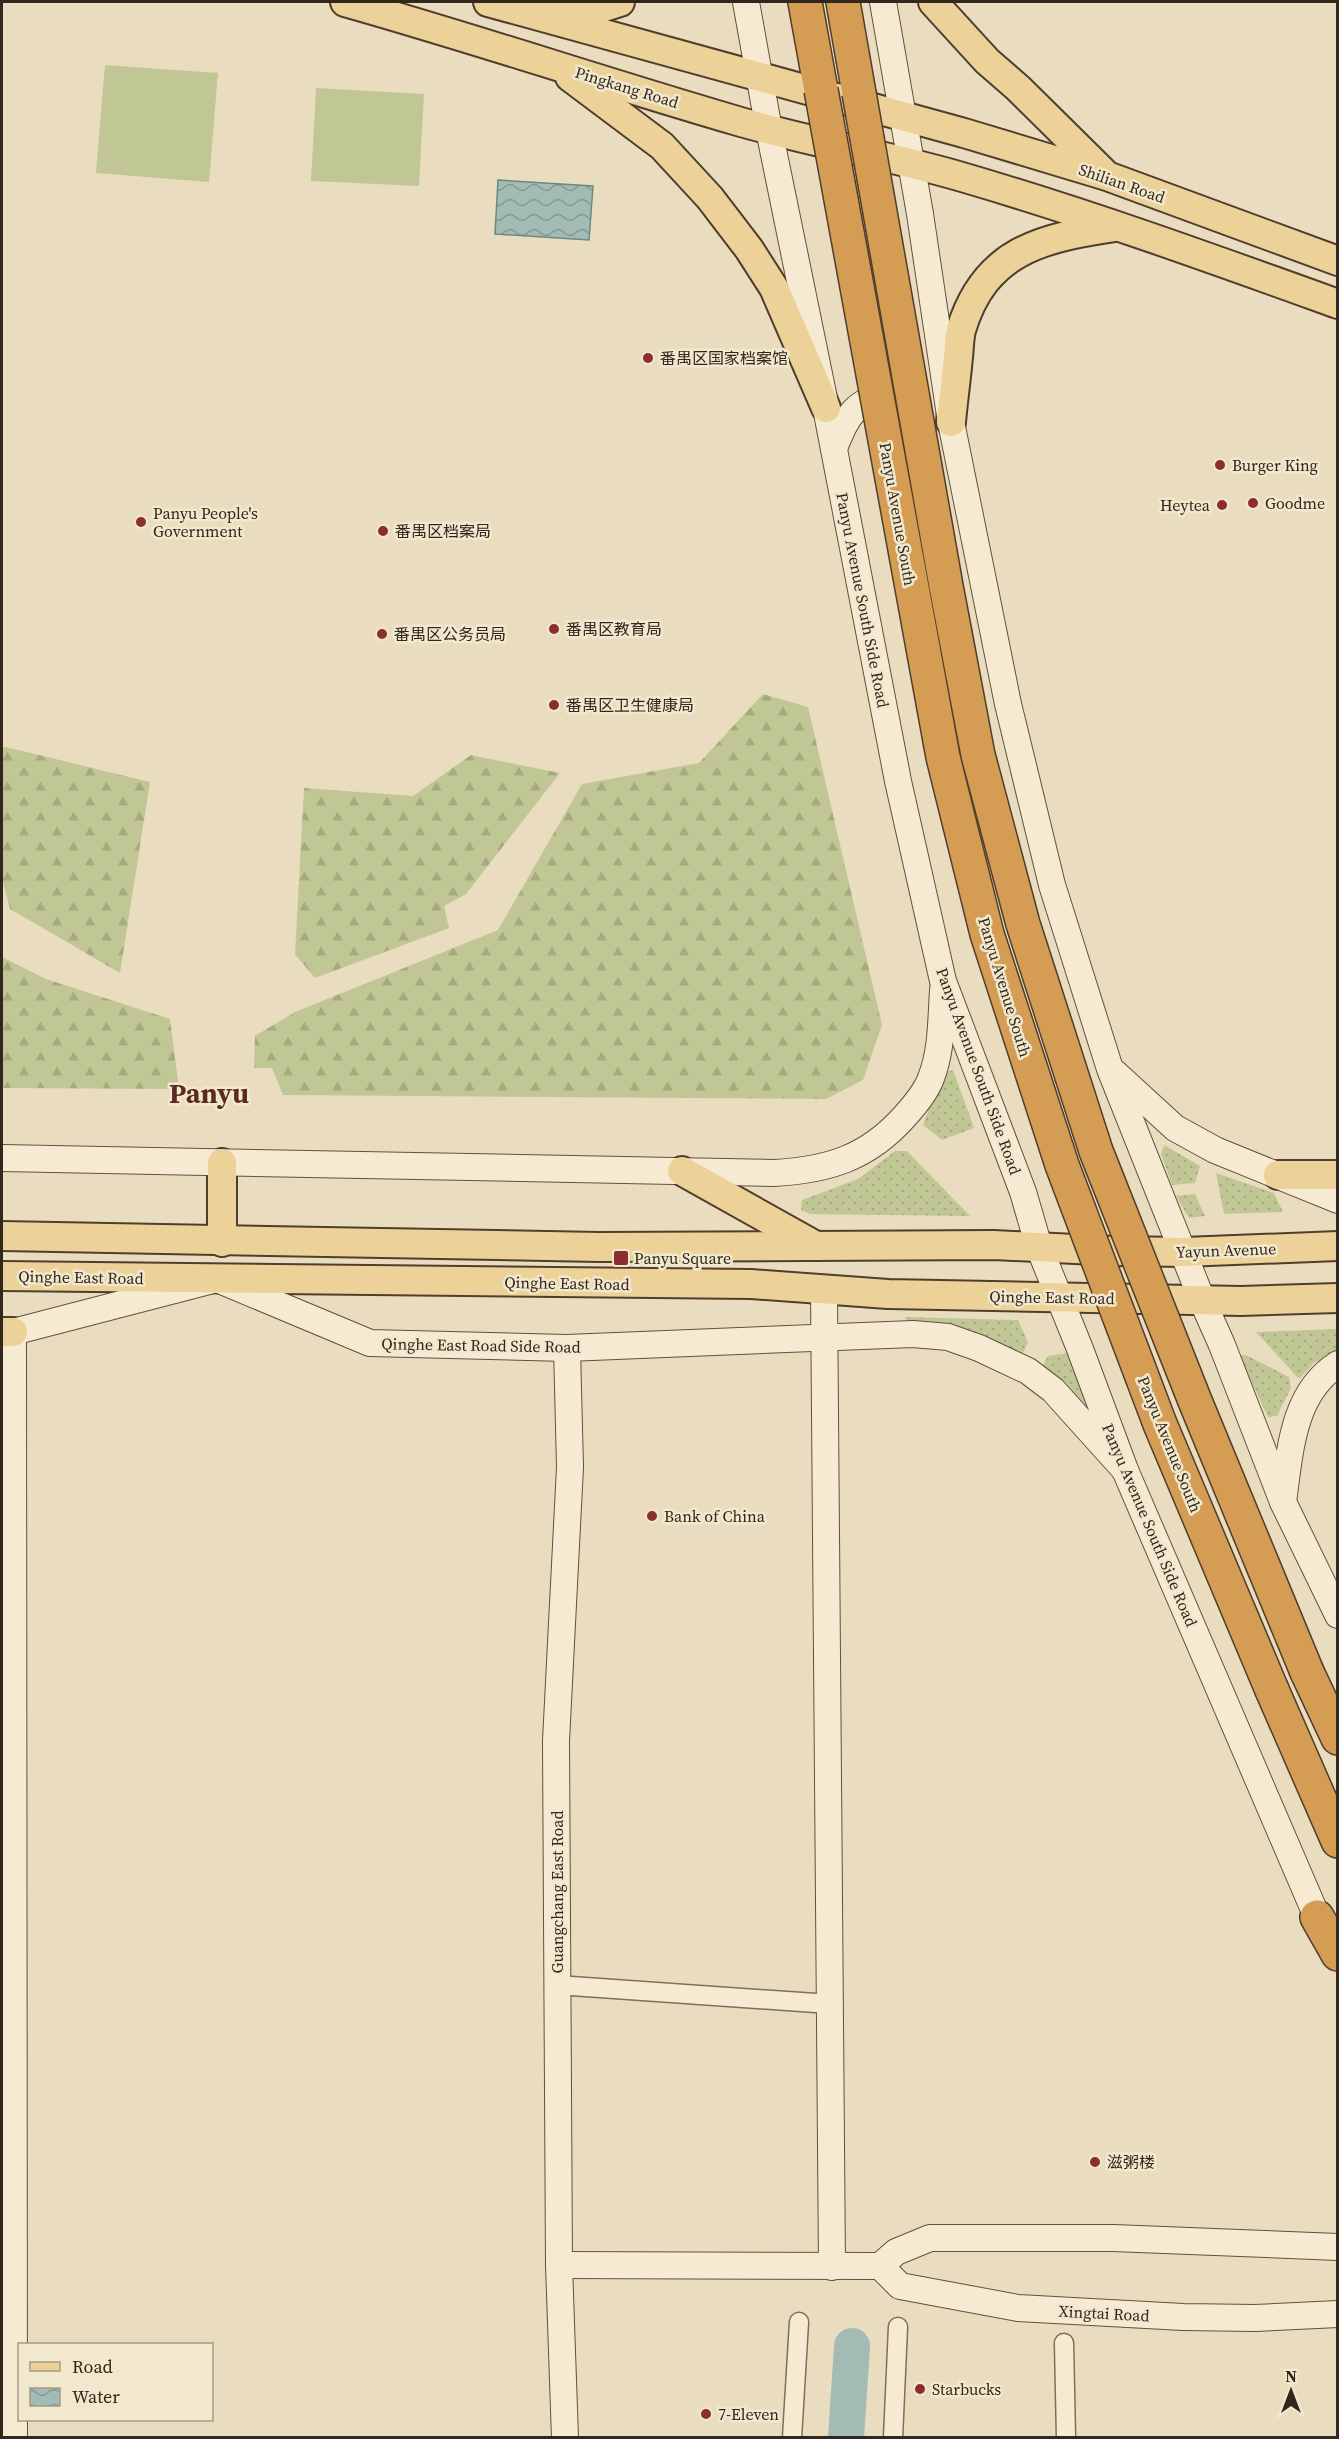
<svg xmlns="http://www.w3.org/2000/svg" width="1339" height="2439" font-family="'Source Serif 4','Noto Sans SC',serif">
<style>
.grass{fill:url(#grass-dots)}
.forest{fill:url(#forest-firs)}
.garden{fill:#c1c794}
.water{fill:url(#water-waves);stroke:#6a8981;stroke-width:1.5}
.lines{fill:none;stroke-linecap:round;stroke-linejoin:round}
.river{stroke:#a2bcb5;stroke-width:36}
.street-casing{stroke:#826e59;stroke-width:21}
.secondary-casing{stroke:#63503c;stroke-width:28}
.primary-casing{stroke:#4f3d2d;stroke-width:32}
.highway-casing{stroke:#4f3d2d;stroke-width:36}
.street{stroke:#f6ebd2;stroke-width:18}
.secondary{stroke:#f6ebd2;stroke-width:26}
.primary{stroke:#ecd298;stroke-width:28}
.highway{stroke:#d59c54;stroke-width:33}
.highway-bridge-casing{stroke:#4f3d2d;stroke-width:36;stroke-linecap:butt}
.highway-bridge{stroke:#d59c54;stroke-width:33}
.poi-dot{fill:#8c2d2e;stroke:#f2e8ce;stroke-width:2}
.labels{text-anchor:middle;dominant-baseline:central;stroke-width:5;stroke-linejoin:round;paint-order:stroke}
.street-label{font-size:16px;fill:#32271c;stroke:#f2e8ce}
.poi-label{font-size:16px;fill:#32271c;stroke:#f2e8ce;text-anchor:start}
.town-label{font-size:28px;font-weight:bold;fill:#5c2b1f;stroke:#f2e8ce}
</style>
<defs>
<pattern id="grass-dots" width="8" height="8" patternUnits="userSpaceOnUse" patternTransform="scale(1.5)"><rect width="8" height="8" fill="#c1c794"/><path d="M2 2h.1M6 6h.1" fill="none" stroke="#a6ab7f" stroke-width="1.8" stroke-linecap="round"/></pattern>
<pattern id="forest-firs" width="22" height="20" patternUnits="userSpaceOnUse" patternTransform="scale(1.5)"><rect width="22" height="20" fill="#c1c794"/><path d="M5 1l3.5 6h-7zM16 11l3.5 6h-7z" fill="#a6ab7f"/></pattern>
<pattern id="water-waves" width="16" height="10" patternUnits="userSpaceOnUse" patternTransform="scale(1.5)"><rect width="16" height="10" fill="#a2bcb5"/><path d="M0 5q4-4 8 0t8 0" fill="none" stroke="#859992"/></pattern>
</defs>
<rect width="100%" height="100%" fill="#eaddbf"/>
<g class="grass">
<path d="M 953,1070 L 974,1128 L 942,1140 L 923,1125 L 942,1073 Z"/>
<path d="M 1164,1145 L 1200,1166 L 1195,1183 L 1172,1185 L 1161,1154 Z"/>
<path d="M 895,1151 L 907,1151 L 970,1216 L 810,1214 L 801,1210 L 802,1200 L 858,1179 Z"/>
<path d="M 1216,1173 L 1274,1193 L 1283,1212 L 1224,1214 Z"/>
<path d="M 1195,1194 L 1205,1216 L 1189,1218 L 1176,1196 Z"/>
<path d="M 905,1317 L 1018,1320 L 1028,1342 L 1022,1356 L 908,1327 Z"/>
<path d="M 1337,1329 L 1337,1356 L 1315,1362 L 1299,1379 L 1256,1332 Z"/>
<path d="M 1068,1353 L 1097,1418 L 1039,1372 L 1048,1356 Z"/>
<path d="M 1239,1355 L 1246,1355 L 1289,1377 L 1291,1388 L 1277,1416 L 1268,1417 Z"/>
</g>
<g class="forest">
<path d="M 763,694 L 808,707 L 882,1025 L 863,1080 L 826,1099 L 283,1095 L 272,1068 L 254,1068 L 255,1036 L 295,1012 L 498,930 L 582,784 L 699,763 Z"/>
<path d="M 6,747 L 150,782 L 120,973 L 10,909 L 2,878 L 2,748 Z"/>
<path d="M 471,755 L 560,773 L 466,894 L 444,906 L 449,928 L 315,978 L 295,954 L 304,788 L 413,796 Z"/>
<path d="M 2,957 L 46,979 L 170,1019 L 179,1089 L 2,1088 Z"/>
</g>
<g class="garden">
<path d="M 105,65 L 218,73 L 209,182 L 96,173 Z"/>
<path d="M 316,88 L 424,94 L 419,186 L 311,181 Z"/>
</g>
<path class="water" d="M 498,180 L 593,186 L 589,240 L 495,234 Z"/>
<g class="lines">
<path class="river" d="M 846,2438 L 852,2346"/>
<defs>
<g id="street">
<path d="M 557,1985 L 830,2004"/>
<path d="M 1064,2343 L 1066,2438"/>
<path d="M 792,2438 L 799,2322"/>
<path d="M 893,2438 L 898,2327"/>
</g>
<g id="secondary">
<path d="M 746,2 L 769,130 L 826,408 L 898,781 L 943,981 L 1023,1192 L 1039,1247 L 1080,1349 L 1125,1470 L 1324,1933"/>
<path d="M 883,2 L 920,214 L 951,422 L 1008,704 L 1052,885 L 1110,1069 L 1202,1300 L 1222,1345 L 1283,1502 L 1338,1615"/>
<path d="M 834,448 C 849,412 853,404 892,391"/>
<path d="M 1115,1073 L 1175,1128 L 1215,1150 L 1338,1200"/>
<path d="M 2,1158 L 774,1173 C 828,1170 868,1158 905,1116 C 915,1105 926,1092 931,1078 C 942,1050 941,1019 943,990"/>
<path d="M 824,1290 L 832,2267"/>
<path d="M 1283,1502 C 1290,1453 1292,1393 1338,1364"/>
<path d="M 559,2265 L 880,2266 L 896,2252 L 930,2238 L 1113,2238 L 1338,2247"/>
<path d="M 880,2266 L 900,2286 L 1018,2308 L 1183,2317 L 1255,2318 L 1338,2314"/>
<path d="M 14,2438 L 13,1332 L 217,1279 L 370,1343 L 567,1348 L 913,1334 L 948,1337 L 979,1348 L 1028,1371 L 1053,1390 L 1125,1470"/>
<path d="M 565,2438 L 559,2265 L 556,1741 L 570,1467 L 567,1348"/>
</g>
<g id="primary">
<path d="M 345,2 C 476,39 604,82 734,120 C 809,142 887,155 962,177 C 1089,214 1213,259 1338,304"/>
<path d="M 488,2 L 964,133 L 1107,176 L 1338,261"/>
<path d="M 933,2 L 987,61 L 1018,88 L 1103,172"/>
<path d="M 550,16 L 601,8 L 620,2"/>
<path d="M 570,77 L 662,146 L 710,198 L 749,249 L 774,288 L 826,408"/>
<path d="M 951,422 C 953,400 956,379 958,357 C 959,348 959,338 961,330 C 985,250 1042,238 1115,227"/>
<path d="M 682,1171 L 816,1246"/>
<path d="M 1278,1175 L 1338,1175"/>
<path d="M 2,1236 L 599,1247 L 994,1245 L 1114,1251 L 1184,1252 L 1338,1246"/>
<path d="M 222,1242 L 222,1163"/>
<path d="M 2,1276 L 751,1284 L 888,1294 L 1241,1301 L 1338,1298"/>
<path d="M 2,1332 L 13,1332"/>
</g>
<g id="highway">
<path d="M 805,2 L 821,90"/>
<path d="M 843,2 L 859,93"/>
<path d="M 1307,1672 L 1338,1738"/>
<path d="M 1272,1690 L 1338,1841"/>
<path d="M 1317,1917 L 1338,1954"/>
</g>
</defs>
<use href="#street" class="street-casing"/>
<use href="#secondary" class="secondary-casing"/>
<use href="#primary" class="primary-casing"/>
<use href="#highway" class="highway-casing"/>
<use href="#street" class="street"/>
<use href="#secondary" class="secondary"/>
<use href="#primary" class="primary"/>
<use href="#highway" class="highway"/>
<defs>
<g id="highway-bridge">
<path d="M 821,90 L 943,757 L 987,934 L 1062,1165 L 1160,1424 L 1272,1690"/>
<path d="M 859,93 L 946,586 L 978,755 L 1023,924 L 1096,1151 L 1195,1401 L 1307,1672"/>
</g>
</defs>
<use href="#highway-bridge" class="highway-bridge-casing"/>
<use href="#highway-bridge" class="highway-bridge"/>
</g>
<g class="poi-dot">
<circle cx="648" cy="358" r="6"/>
<circle cx="1220" cy="465" r="6"/>
<circle cx="1253" cy="503" r="6"/>
<circle cx="1222" cy="505" r="6"/>
<circle cx="141" cy="522" r="6"/>
<circle cx="383" cy="531" r="6"/>
<circle cx="554" cy="629" r="6"/>
<circle cx="382" cy="634" r="6"/>
<circle cx="554" cy="705" r="6"/>
<rect x="613" y="1250" width="16" height="16" rx="3"/>
<circle cx="652" cy="1516" r="6"/>
<circle cx="1095" cy="2162" r="6"/>
<circle cx="920" cy="2389" r="6"/>
<circle cx="706" cy="2414" r="6"/>
</g>
<g class="labels">
<g class="street-label">
<text transform="translate(627 87) rotate(17)">Pingkang Road</text>
<text transform="translate(1122 183) rotate(19)">Shilian Road</text>
<text transform="translate(898 514) rotate(80)">Panyu Avenue South</text>
<text transform="translate(863 600) rotate(79)">Panyu Avenue South Side Road</text>
<text transform="translate(1005 987) rotate(73)">Panyu Avenue South</text>
<text transform="translate(979 1071) rotate(70)">Panyu Avenue South Side Road</text>
<text transform="translate(1226 1250) rotate(-2)">Yayun Avenue</text>
<text transform="translate(81 1277) rotate(1)">Qinghe East Road</text>
<text transform="translate(567 1283) rotate(1)">Qinghe East Road</text>
<text transform="translate(1052 1297) rotate(1)">Qinghe East Road</text>
<text transform="translate(481 1345) rotate(1)">Qinghe East Road Side Road</text>
<text transform="translate(1170 1444) rotate(68)">Panyu Avenue South</text>
<text transform="translate(1150 1525) rotate(67)">Panyu Avenue South Side Road</text>
<text transform="translate(557 1892) rotate(-90)">Guangchang East Road</text>
<text transform="translate(1104 2313) rotate(3)">Xingtai Road</text>
</g>
<g class="poi-label">
<text x="660" y="358">番禺区国家档案馆</text>
<text x="1232" y="465">Burger King</text>
<text x="1265" y="503">Goodme</text>
<text x="1210" y="505" text-anchor="end">Heytea</text>
<text x="153" y="513">Panyu People's<tspan x="153" dy="18">Government</tspan></text>
<text x="395" y="531">番禺区档案局</text>
<text x="566" y="629">番禺区教育局</text>
<text x="394" y="634">番禺区公务员局</text>
<text x="566" y="705">番禺区卫生健康局</text>
<text x="634" y="1258">Panyu Square</text>
<text x="664" y="1516">Bank of China</text>
<text x="1107" y="2162">滋粥楼</text>
<text x="932" y="2389">Starbucks</text>
<text x="718" y="2414">7-Eleven</text>
</g>
<g class="town-label">
<text x="209" y="1093">Panyu</text>
</g>
</g>
<rect width="1339" height="2439" fill="none" stroke="#32271c" stroke-width="6"/>
<rect x="18" y="2343" width="195" height="78" fill="#f2e8ce" stroke="#a59b87" stroke-width="1.5"/>
<rect x="30" y="2362" width="30" height="9" fill="#ecd298" stroke="#a59b87" stroke-width="1.5"/>
<text x="72" y="2373" font-size="18" fill="#32271c">Road</text>
<rect x="30" y="2388" width="30" height="18" fill="url(#water-waves)" stroke="#a59b87" stroke-width="1.5"/>
<text x="72" y="2403" font-size="18" fill="#32271c">Water</text>
<g transform="translate(1291 2391)" stroke="#f2e8ce" stroke-width="4.5" paint-order="stroke">
<path d="M0-4.5L10 22L0 15L-10 22Z" fill="#32271c"/>
<text y="-9" font-size="16" font-weight="bold" text-anchor="middle" fill="#32271c">N</text>
</g>
</svg>
